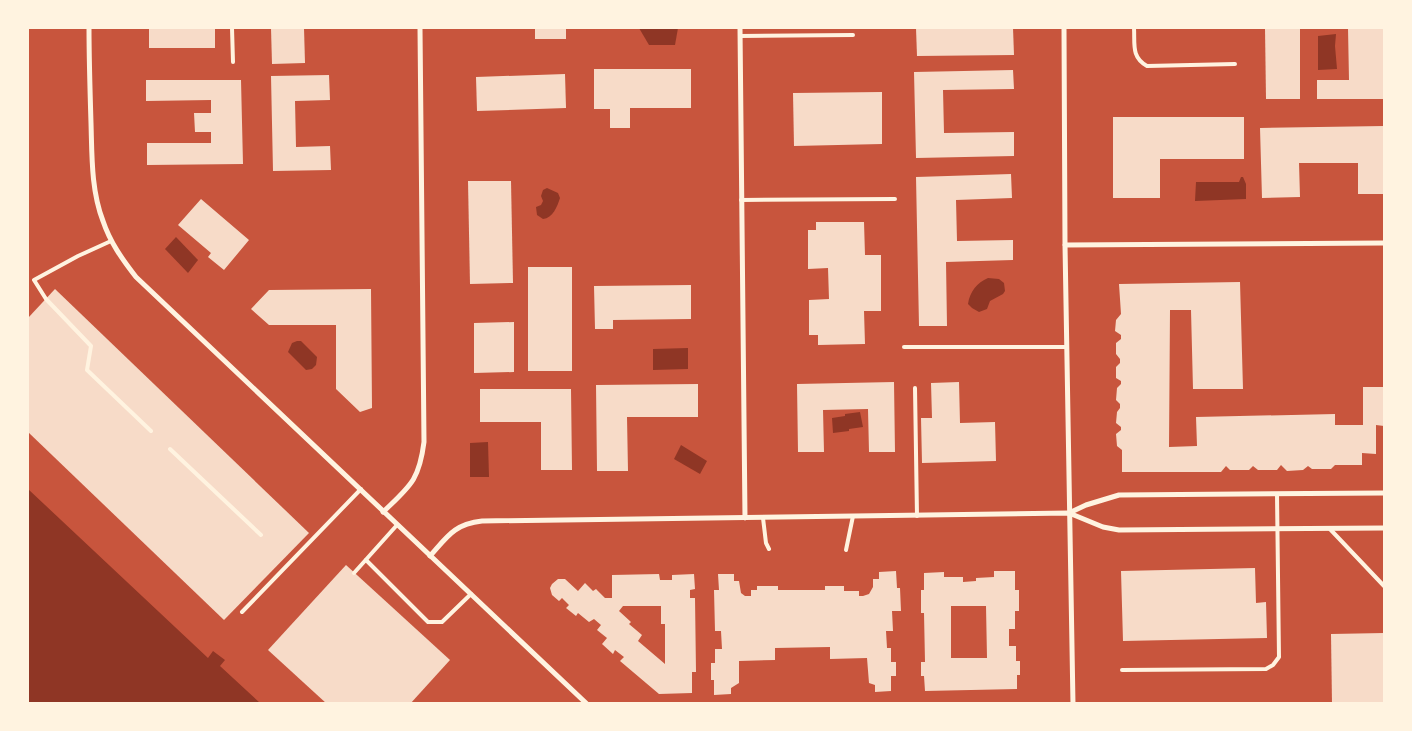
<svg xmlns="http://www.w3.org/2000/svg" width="1412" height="731" font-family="'Archivo Narrow',sans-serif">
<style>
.water{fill:#8f3625}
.building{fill:#f7dbc8;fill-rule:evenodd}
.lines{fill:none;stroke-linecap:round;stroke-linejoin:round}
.service{stroke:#fff3e0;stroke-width:4}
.minor{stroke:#fff3e0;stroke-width:5}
</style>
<rect width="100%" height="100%" fill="#c8553d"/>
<g class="water">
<path d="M 639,28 L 678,28 L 675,45 L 649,45 Z"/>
<path d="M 1336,34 L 1335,46 L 1337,69 L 1318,70 L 1318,36 Z"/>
<path d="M 1241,177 L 1243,177 L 1246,184 L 1246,199 L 1195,201 L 1196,182 L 1239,182 Z"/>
<path d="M 547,188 L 558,193 L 560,198 C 557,207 553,218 543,219 L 537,215 L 536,207 L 541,205 L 543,201 L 541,196 L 543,190 Z"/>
<path d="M 176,237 L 198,260 L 188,273 L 165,249 Z"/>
<path d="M 988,278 L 999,279 L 1004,283 L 1005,291 L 1003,294 L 990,301 L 987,309 L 979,312 L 972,308 L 968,304 C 970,291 977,283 988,278 Z"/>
<path d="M 297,341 L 301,341 L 317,357 L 316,365 L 312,369 L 306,370 L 288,352 L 292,343 Z"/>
<path d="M 688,348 L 688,369 L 653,370 L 653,349 Z"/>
<path d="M 860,412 L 863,427 L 849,429 L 849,431 L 833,433 L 832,418 L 845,416 L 845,414 Z"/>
<path d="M 488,442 L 489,477 L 470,477 L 470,443 Z"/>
<path d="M 681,445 L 707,461 L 700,474 L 674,459 Z"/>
<path d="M 28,489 L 208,658 L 213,651 L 225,660 L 220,666 L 260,703 L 28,703 Z"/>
</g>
<g class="building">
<rect x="149" y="28" width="66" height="20"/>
<path d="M 271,28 L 304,28 L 305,63 L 272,64 Z"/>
<rect x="535" y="28" width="31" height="11"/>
<path d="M 916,28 L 1013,28 L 1014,55 L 917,56 Z"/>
<path d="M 1265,28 L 1300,28 L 1300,99 L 1266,99 Z"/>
<path d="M 1348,28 L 1384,28 L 1384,99 L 1317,99 L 1317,80 L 1349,80 Z"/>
<path d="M 594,69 L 691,69 L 691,108 L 630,108 L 630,128 L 610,128 L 610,109 L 594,109 Z"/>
<path d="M 1013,70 L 1014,89 L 943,90 L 944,133 L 1014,132 L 1014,156 L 916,158 L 914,72 Z"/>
<path d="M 565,74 L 566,108 L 477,111 L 476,77 Z"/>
<path d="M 329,75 L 330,100 L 295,101 L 296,147 L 330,146 L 331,170 L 273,171 L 271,76 Z"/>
<path d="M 146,80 L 241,80 L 243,164 L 147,165 L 147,143 L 211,143 L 211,132 L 195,132 L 194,113 L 211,113 L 211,100 L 146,101 Z"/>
<path d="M 882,92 L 882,144 L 794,146 L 793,93 Z"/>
<path d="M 1113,117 L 1244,117 L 1244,159 L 1160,159 L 1160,198 L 1113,198 Z"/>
<path d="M 1384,126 L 1384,194 L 1358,194 L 1358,163 L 1299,163 L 1300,197 L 1262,198 L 1260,128 Z"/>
<path d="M 1011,174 L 1012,198 L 956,200 L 957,241 L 1013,240 L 1013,260 L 946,262 L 947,326 L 919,326 L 916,177 Z"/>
<path d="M 468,181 L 511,181 L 513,283 L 470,284 Z"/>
<path d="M 201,199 L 249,240 L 224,270 L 208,257 L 211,253 L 178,225 Z"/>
<path d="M 816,222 L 864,222 L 865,255 L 881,255 L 881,311 L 864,311 L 865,344 L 818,345 L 818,335 L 809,335 L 809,300 L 829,299 L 828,268 L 808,269 L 808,230 L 816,230 Z"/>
<rect x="528" y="267" width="44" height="104"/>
<path d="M 1240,282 L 1243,389 L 1193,389 L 1191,310 L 1170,310 L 1169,447 L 1197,446 L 1196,417 L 1335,414 L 1335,425 L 1363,425 L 1363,387 L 1384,387 L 1384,426 L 1376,425 L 1376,454 L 1362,453 L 1362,465 L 1335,465 L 1331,469 L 1312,469 L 1308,466 L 1303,470 L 1287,471 L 1281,465 L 1277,470 L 1258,470 L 1253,466 L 1249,470 L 1230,470 L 1226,466 L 1221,472 L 1122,472 L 1122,450 L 1117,446 L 1116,434 L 1121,430 L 1121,427 L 1116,423 L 1117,412 L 1120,408 L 1120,404 L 1116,400 L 1117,388 L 1121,384 L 1121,381 L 1116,378 L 1116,367 L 1120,363 L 1120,359 L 1116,354 L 1116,343 L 1121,339 L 1121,335 L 1115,331 L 1116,320 L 1121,314 L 1119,284 Z"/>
<path d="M 691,285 L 691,319 L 613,320 L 613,329 L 595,329 L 594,286 Z"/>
<path d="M 55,289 L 309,533 L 224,620 L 28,432 L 28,318 Z"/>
<path d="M 371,289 L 372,408 L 360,412 L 336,389 L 336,325 L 269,325 L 251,309 L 269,290 Z"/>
<path d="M 514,322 L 514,372 L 474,373 L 474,323 Z"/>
<path d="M 894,382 L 895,452 L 869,452 L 868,409 L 823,410 L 824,452 L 798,452 L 797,384 Z"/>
<path d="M 959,382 L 960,423 L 995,422 L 996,461 L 922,463 L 921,418 L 932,418 L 931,383 Z"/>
<path d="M 698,384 L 698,417 L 627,417 L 628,471 L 597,471 L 596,385 Z"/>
<path d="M 480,389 L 571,389 L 572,470 L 541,470 L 541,422 L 480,422 Z"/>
<path d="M 346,565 L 450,660 L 410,704 L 327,704 L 268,650 Z"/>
<path d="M 1255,568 L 1256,603 L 1266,602 L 1267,638 L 1123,641 L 1121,571 Z"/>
<path d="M 896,571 L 897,588 L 900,588 L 901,611 L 892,611 L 893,631 L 886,631 L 887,648 L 891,648 L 891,662 L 896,662 L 896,676 L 891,676 L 891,691 L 875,692 L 875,685 L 869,683 L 867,658 L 830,659 L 830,647 L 775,648 L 775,660 L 739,661 L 739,683 L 731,688 L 731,694 L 714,695 L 714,680 L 711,680 L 711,663 L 715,663 L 715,649 L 722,649 L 721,631 L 715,631 L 714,590 L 719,590 L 718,574 L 734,574 L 734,581 L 739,581 L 741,593 L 745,596 L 751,596 L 751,590 L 757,590 L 757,586 L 778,586 L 778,590 L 825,590 L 825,586 L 844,586 L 844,591 L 859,591 L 859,596 L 863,596 L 869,594 L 873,587 L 873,579 L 879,579 L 879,572 Z"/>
<path d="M 994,571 L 1015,571 L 1015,590 L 1019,590 L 1019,611 L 1015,611 L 1015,629 L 1009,629 L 1009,646 L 1016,646 L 1016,661 L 1020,661 L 1020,675 L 1017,675 L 1017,689 L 925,691 L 924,676 L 921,676 L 921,662 L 925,662 L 924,613 L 921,613 L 921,590 L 924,590 L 924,573 L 944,572 L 944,577 L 963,577 L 963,582 L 976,581 L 976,578 L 994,577 ZM 951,606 L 986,606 L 987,658 L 951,658 Z"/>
<path d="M 659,574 L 660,580 L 672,580 L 672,575 L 694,574 L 695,589 L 690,590 L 690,598 L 695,598 L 696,672 L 692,672 L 692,693 L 659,694 L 620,661 L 624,657 L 615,650 L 613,654 L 602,644 L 607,638 L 597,630 L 601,625 L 594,619 L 589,622 L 578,613 L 576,616 L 566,608 L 569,605 L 562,598 L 559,601 L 552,595 L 550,588 L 552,584 L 558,579 L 565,579 L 578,591 L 585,583 L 593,591 L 596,589 L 605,598 L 612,598 L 612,575 ZM 623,606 L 661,606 L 661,624 L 665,624 L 665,664 L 638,641 L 642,635 L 629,624 L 631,622 L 619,611 Z"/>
<path d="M 1384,633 L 1384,704 L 1332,704 L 1331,634 Z"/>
</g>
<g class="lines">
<g class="service">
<path d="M 232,28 L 233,62"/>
<path d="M 1134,28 C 1135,44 1131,57 1147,66 L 1235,64"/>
<path d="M 740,36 L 853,35"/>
<path d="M 741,200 L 895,199"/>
<path d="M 111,241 L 78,256 L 34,280 L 46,299 L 91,346 L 87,370 L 151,431"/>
<path d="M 904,347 L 1067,347"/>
<path d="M 915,388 L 917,516"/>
<path d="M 170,449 L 261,535"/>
<path d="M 763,518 L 766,543 L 769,549"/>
<path d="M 1329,528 L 1384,586"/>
<path d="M 846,550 L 853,516"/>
<path d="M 366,560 L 428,622 L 442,622 L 471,594"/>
<path d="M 354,573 L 397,525"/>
<path d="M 242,612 L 361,489"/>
<path d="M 1122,670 L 1266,669 L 1273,665 L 1279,657 L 1277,494"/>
</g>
<g class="minor">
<path d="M 89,28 C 89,59 90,91 91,123 C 92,155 91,190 103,221 C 110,242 122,259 136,277 L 587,704"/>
<path d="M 740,28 L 745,518"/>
<path d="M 1064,28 L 1065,245 L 1073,704"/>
<path d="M 1065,245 L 1384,243"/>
<path d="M 383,512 C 410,486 419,481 424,442 L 420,28"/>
<path d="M 1069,513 L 1086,505 L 1119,495 L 1384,493"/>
<path d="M 430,556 C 447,537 454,524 482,521 L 1069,513 L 1103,527 L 1119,530 L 1384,528"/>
</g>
</g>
<rect width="1412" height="731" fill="none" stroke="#fff3e0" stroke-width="58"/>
</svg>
